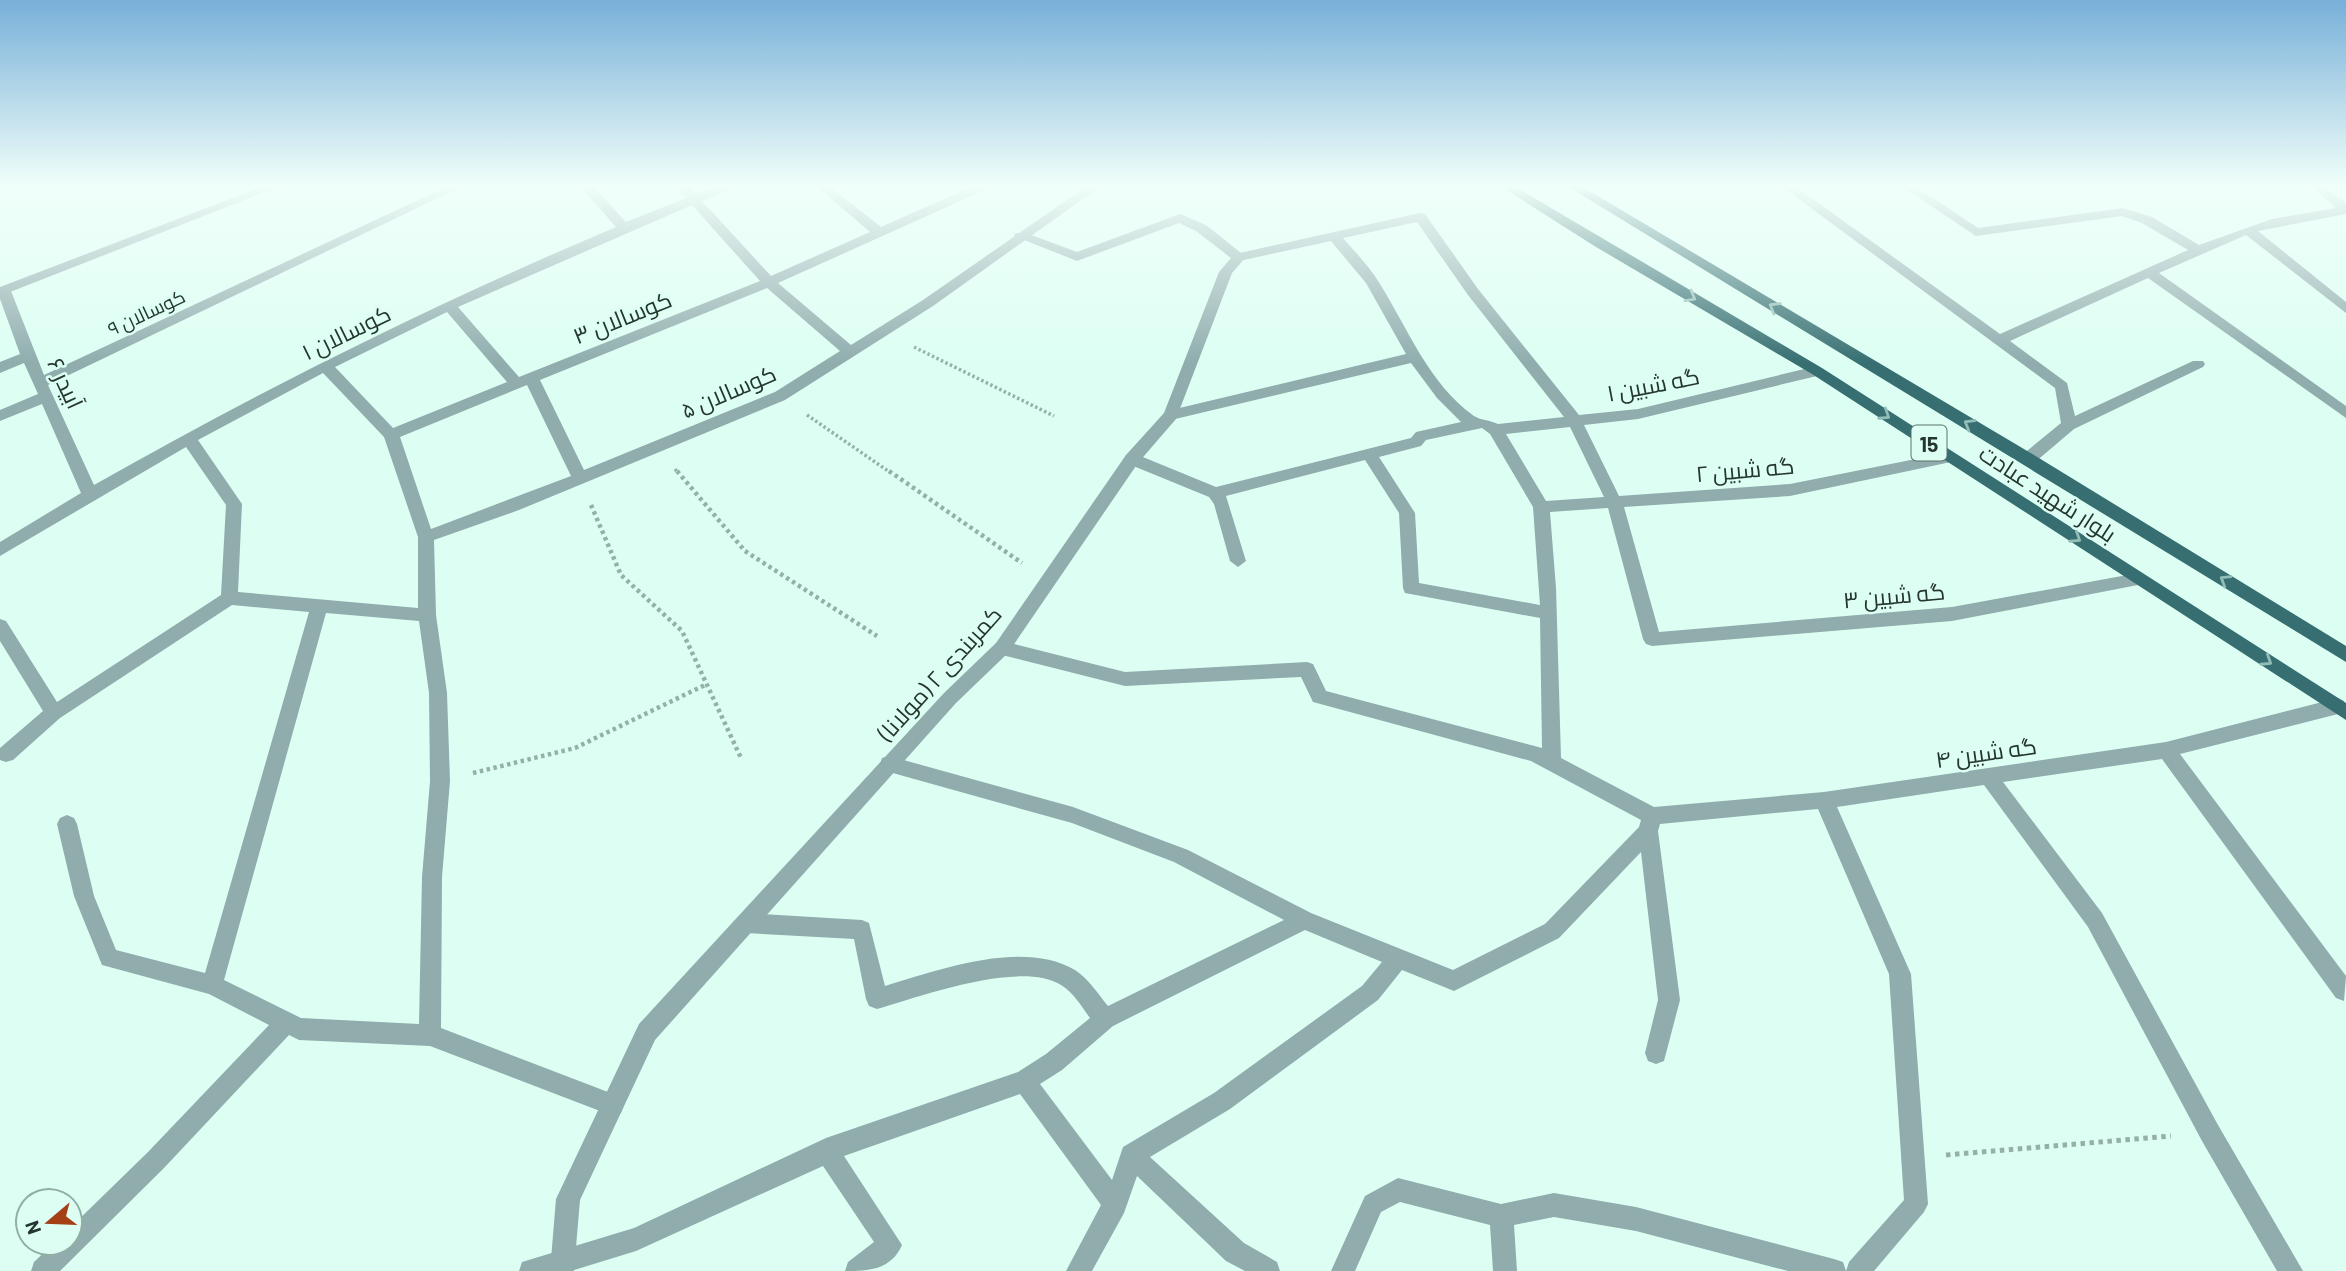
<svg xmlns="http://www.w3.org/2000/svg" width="2346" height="1271" font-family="Barlow,Cairo,sans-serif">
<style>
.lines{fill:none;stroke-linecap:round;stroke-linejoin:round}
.path-far2{stroke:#95b0a6;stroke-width:3.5;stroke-dasharray:2.5 2.5;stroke-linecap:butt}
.path-far1{stroke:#95b0a6;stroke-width:4.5;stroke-dasharray:3.5 3.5;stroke-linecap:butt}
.path{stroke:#95b0a6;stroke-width:5;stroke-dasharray:4.5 4.5;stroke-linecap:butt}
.minor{fill:#90acad;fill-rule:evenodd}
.tertiary{fill:#90acad;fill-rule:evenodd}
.primary{fill:#366e71;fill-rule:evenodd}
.oneway{stroke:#92beb8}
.labels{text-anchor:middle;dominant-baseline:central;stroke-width:5;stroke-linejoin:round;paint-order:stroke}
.far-street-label{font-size:19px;fill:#253630;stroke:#ddfff3}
.shield{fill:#ddfff3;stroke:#5c726a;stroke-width:2}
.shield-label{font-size:21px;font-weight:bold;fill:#253630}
.street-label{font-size:23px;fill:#253630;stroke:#ddfff3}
</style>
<rect width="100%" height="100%" fill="#ddfff3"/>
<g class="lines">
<g class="path-far2">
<path d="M 914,347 L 1054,416"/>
<path d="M 807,415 L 891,473"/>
<path d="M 675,469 L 678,473"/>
</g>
<g class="path-far1">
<path d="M 677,471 L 745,551 L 877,636"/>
<path d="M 889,471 L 1022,563"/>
<path d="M 591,505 L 621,575 L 682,631 L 741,758"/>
<path d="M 473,773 L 575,748 L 707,684"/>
</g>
<path class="path" d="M 1946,1155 L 2171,1136"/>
<g class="minor">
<path d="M 448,186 L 463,186 L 48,385 L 94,485 C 263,389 436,303 616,227 L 580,186 L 593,186 L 626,222 L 686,198 L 676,186 L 689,186 L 696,194 L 718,186 L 734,186 L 732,189 L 702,201 L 771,276 L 870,232 L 816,186 L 829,186 L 881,227 L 973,186 L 989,186 L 987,189 L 778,283 L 851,345 L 923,300 L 1087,186 L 1101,186 L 933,306 L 785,400 L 519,510 L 434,540 L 436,615 L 447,693 L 450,781 L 442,877 L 441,1028 L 621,1097 L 624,1105 L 621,1113 L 613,1116 L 430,1046 L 299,1040 L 289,1035 L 164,1168 L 60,1271 L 31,1271 L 34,1262 L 54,1243 L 70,1243 L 70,1228 L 148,1152 L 269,1025 L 209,994 L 102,965 L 74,896 L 57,824 L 60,818 L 67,815 L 74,818 L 77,824 L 94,896 L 116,950 L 205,973 L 309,612 L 232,605 L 60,718 L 13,760 L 6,762 L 0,760 L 0,748 L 43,711 L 0,641 L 0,619 L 6,621 L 57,702 L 221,595 L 226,505 L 186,447 L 0,556 L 0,542 L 81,493 L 42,404 L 0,421 L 0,410 L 38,394 L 24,363 L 0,373 L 0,362 L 20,354 L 0,299 L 0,288 L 9,288 L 11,291 L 44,375 ZM 692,205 L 760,281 L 519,377 L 458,307 ZM 767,288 L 840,351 L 775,392 L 584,470 L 540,380 ZM 447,312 L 507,382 L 393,428 L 335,367 ZM 323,373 L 384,437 L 418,537 L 418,608 L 238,592 L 242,504 L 198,440 ZM 527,385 L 571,476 L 431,529 L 400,437 ZM 326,613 L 419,621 L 429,693 L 430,781 L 422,877 L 419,1024 L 301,1018 L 224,980 Z"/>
<path d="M 1781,186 L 1795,186 L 2000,334 L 2188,250 L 2142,223 L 2122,216 L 1976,236 L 1901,186 L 1915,186 L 1978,228 L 2123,208 L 2152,217 L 2199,245 L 2272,219 L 2336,208 L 2311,186 L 2324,186 L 2346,203 L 2346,214 L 2258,231 L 2346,302 L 2346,313 L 2246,235 L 2159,273 L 2346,406 L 2346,418 L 2148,278 L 2010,341 L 2067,383 L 2075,416 L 2193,361 L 2203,361 L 2205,364 L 2203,367 L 2074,429 L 2034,463 L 2022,463 L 2020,459 L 2022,455 L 2061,423 L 2055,388 Z"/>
<path d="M 1420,213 L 1425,214 L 1478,289 L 1579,415 L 1638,409 L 1817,366 L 1824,371 L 1817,376 L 1638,419 L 1584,425 L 1619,496 L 1790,484 L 1951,452 L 1959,457 L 1951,462 L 1790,496 L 1624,507 L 1659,632 L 1952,607 L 2138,573 L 2144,574 L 2146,579 L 2144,584 L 2138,585 L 1952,621 L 1652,646 L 1646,644 L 1643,639 L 1608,508 L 1550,512 L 1556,588 L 1561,758 L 1654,807 L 1824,792 L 2166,742 L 2338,698 L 2344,701 L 2344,711 L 2338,714 L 2180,754 L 2346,976 L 2344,1001 L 2336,998 L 2162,759 L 2003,782 L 2102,913 L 2218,1125 L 2303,1271 L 2277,1271 L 2202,1141 L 2088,927 L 1984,785 L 1837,807 L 1911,974 L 1928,1204 L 1924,1212 L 1874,1271 L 1788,1271 L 1636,1231 L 1554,1217 L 1514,1225 L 1517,1271 L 1493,1271 L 1490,1225 L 1400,1202 L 1381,1212 L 1355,1271 L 1331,1271 L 1365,1196 L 1398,1178 L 1501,1204 L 1554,1193 L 1636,1207 L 1834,1259 L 1843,1262 L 1846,1271 L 1849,1262 L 1904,1200 L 1889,974 L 1818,809 L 1660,824 L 1658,831 L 1680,1000 L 1664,1061 L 1656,1064 L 1648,1061 L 1645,1053 L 1658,1000 L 1641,852 L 1559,938 L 1454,991 L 1402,970 L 1378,1000 L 1230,1109 L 1150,1157 L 1244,1243 L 1277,1262 L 1280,1271 L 1245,1271 L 1226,1261 L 1137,1176 L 1124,1213 L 1092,1271 L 1066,1271 L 1101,1205 L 1020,1094 L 844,1156 L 902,1245 C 891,1270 869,1271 845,1271 L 848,1262 L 874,1242 L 823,1166 L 636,1251 L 571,1271 L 519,1271 L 522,1262 L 634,1228 L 826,1138 L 1018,1072 L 1046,1054 L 1090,1018 C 1082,1007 1073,992 1061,985 C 1020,960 921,996 877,1009 L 869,1006 L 866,999 L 854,939 L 746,933 L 739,930 L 736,923 L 739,916 L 746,913 L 862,920 L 869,923 L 885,986 C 938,970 1023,939 1075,970 C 1089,979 1098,994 1108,1006 L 1284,920 L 1174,862 L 1072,823 L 882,770 L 880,764 L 882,758 L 889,756 L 1073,807 L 1188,850 L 1311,913 L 1453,970 L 1545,924 L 1639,827 L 1641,820 L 1531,761 L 1313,702 L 1301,677 L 1125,686 L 1002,655 L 996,653 L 993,648 L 996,643 L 1002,641 L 1125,672 L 1307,662 L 1313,664 L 1326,691 L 1542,748 L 1540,618 L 1405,593 L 1403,588 L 1399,513 L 1365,460 L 1226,496 L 1246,561 L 1238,567 L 1230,561 L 1214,504 L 1209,497 L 1126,463 L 1124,459 L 1126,455 L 1138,455 L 1216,487 L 1411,438 L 1416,432 L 1461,422 L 1437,398 L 1411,363 L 1171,420 L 1163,415 L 1171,410 L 1406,354 L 1366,283 L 1331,241 L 1239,261 L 1232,257 L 1239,253 ZM 1417,222 L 1468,295 L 1564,417 L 1498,424 C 1490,420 1480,420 1474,416 C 1429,384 1408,329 1380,284 C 1370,267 1356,253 1343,238 ZM 1570,427 L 1604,497 L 1546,501 L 1506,434 ZM 1482,428 L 1490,434 L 1533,507 L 1540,605 L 1419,583 L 1415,513 L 1379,457 L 1421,446 L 1426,440 ZM 1305,930 L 1382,962 L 1362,986 L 1214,1093 L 1123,1147 L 1112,1180 L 1040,1084 L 1062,1070 L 1113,1026 Z"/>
</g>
<g class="tertiary">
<path d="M 264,186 L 280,186 L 0,296 L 0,287 Z"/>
<path d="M 1180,214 L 1206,225 L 1246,257 L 1232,273 L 1176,419 L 1138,463 L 1008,653 L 956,703 L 655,1040 L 580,1200 L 574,1271 L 550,1271 L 556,1199 L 639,1024 L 944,693 L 996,643 L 1126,455 L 1164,413 L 1219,272 L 1231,258 L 1196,231 L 1179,223 L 1077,261 L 1014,236 L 1016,233 L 1026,233 L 1077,252 Z"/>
</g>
<g class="primary">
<path d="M 1500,186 L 1514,186 L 1822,368 L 2346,703 L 2346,720 L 1812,374 L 1596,247 Z"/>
<path d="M 1567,186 L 1581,186 L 2034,455 L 2346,646 L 2346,662 Z"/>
</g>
</g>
<defs><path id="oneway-chevron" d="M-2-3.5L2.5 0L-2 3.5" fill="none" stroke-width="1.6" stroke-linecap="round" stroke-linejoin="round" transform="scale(1.75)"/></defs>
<g class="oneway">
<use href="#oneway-chevron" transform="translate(1691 297) rotate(30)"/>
<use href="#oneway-chevron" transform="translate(1774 307) rotate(-149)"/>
<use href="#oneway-chevron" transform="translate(1885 415) rotate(33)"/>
<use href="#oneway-chevron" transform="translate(1969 424) rotate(-149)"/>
<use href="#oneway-chevron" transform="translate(2076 538) rotate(33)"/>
<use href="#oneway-chevron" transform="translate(2225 580) rotate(-148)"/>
<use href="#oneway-chevron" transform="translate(2267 661) rotate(33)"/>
</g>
<linearGradient id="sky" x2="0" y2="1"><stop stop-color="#78b0d9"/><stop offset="0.51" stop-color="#f0fffa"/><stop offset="1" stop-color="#f0fffa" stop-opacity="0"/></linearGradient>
<rect width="2346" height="364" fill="url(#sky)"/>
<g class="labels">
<g class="far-street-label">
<text transform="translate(146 312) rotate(-25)">کوسالان ۹</text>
</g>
<rect class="shield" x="1911.5" y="425.5" width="35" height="35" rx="5"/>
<g class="shield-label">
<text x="1929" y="443">15</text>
</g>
<g class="street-label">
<text transform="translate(622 317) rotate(-22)">کوسالان ۳</text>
<text transform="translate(346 332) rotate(-26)">کوسالان ۱</text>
<text transform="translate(66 383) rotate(65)">آبیدر ۶</text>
<text transform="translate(1653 384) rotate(-11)">گه شبین ۱</text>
<text transform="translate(728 391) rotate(-23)">کوسالان ۵</text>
<text transform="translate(1745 469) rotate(-5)">گه شبین ۲</text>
<text transform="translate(2048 493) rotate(33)">بلوار شهید عبادت</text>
<text transform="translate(1894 595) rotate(-5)">گه شبین ۳</text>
<text transform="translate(939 673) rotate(-48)">کمربندی ۲ (مولانا)</text>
<text transform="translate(1986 752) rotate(-8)">گه شبین ۴</text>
</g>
</g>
<g transform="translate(49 1222) rotate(251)"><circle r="33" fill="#ddfff3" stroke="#93afa5" stroke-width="2"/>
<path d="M0-5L12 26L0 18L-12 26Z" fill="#a53f16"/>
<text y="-10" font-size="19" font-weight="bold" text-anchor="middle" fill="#253630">N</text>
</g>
</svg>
